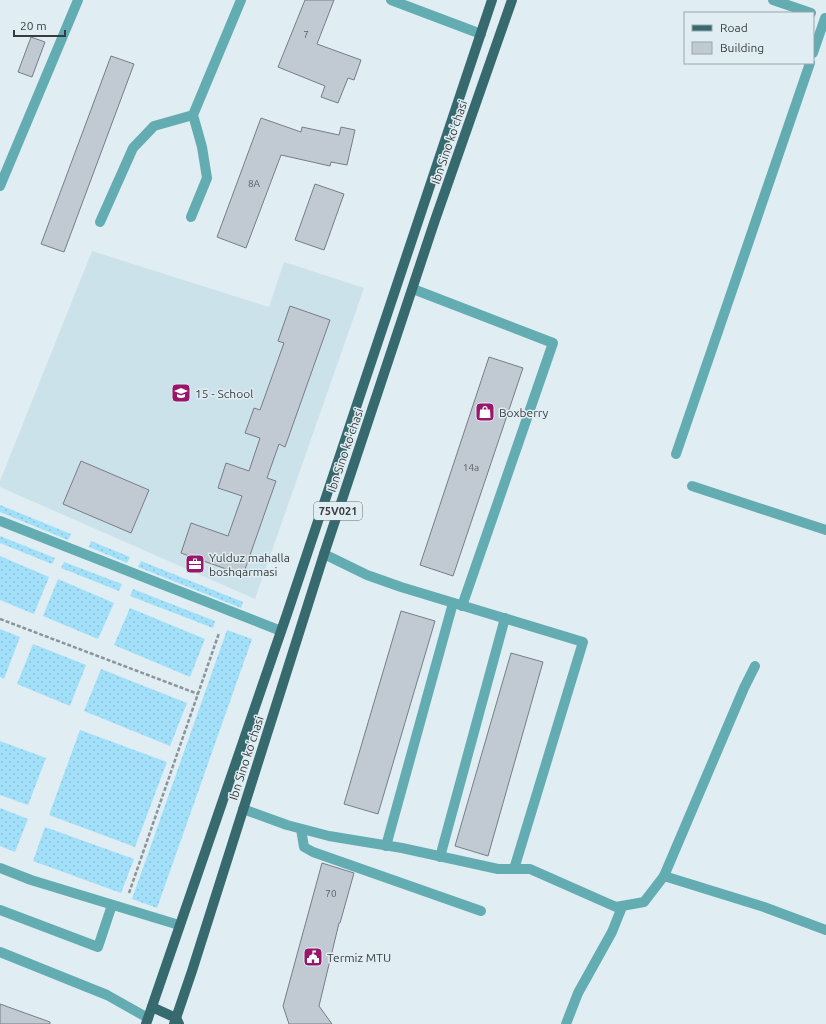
<svg xmlns="http://www.w3.org/2000/svg" width="826" height="1024" font-family="Ubuntu,sans-serif">
<style>
.built{fill:#cce2ea}
.grass{fill:url(#grass-dots)}
.building{fill:#c1cad3;stroke:#767d86}
.lines{fill:none;stroke-linecap:round;stroke-linejoin:round}
.path{stroke:#8b9498;stroke-width:2.5;stroke-dasharray:4 2;stroke-linecap:butt}
.minor{stroke:#63adb2;stroke-width:10}
.major{stroke:#366a6e;stroke-width:10}
.labels{text-anchor:middle;dominant-baseline:central;stroke-width:3;stroke-linejoin:round;paint-order:stroke}
.number-label{font-size:10px;fill:#5a6063}
.shield{fill:#e0edf3;stroke:#6a7174;stroke-width:1}
.shield-label{font-size:11px;font-weight:bold;fill:#373c3e}
.street-label{font-size:12px;fill:#373c3e;stroke:#e0edf3}
.poi-label{font-size:12px;fill:#373c3e;stroke:#e0edf3;text-anchor:start}
</style>
<defs>
<pattern id="grass-dots" width="8" height="8" patternUnits="userSpaceOnUse"><rect width="8" height="8" fill="#a2e0fa"/><path d="M2 2h.1M6 6h.1" fill="none" stroke="#8cc1d7" stroke-width="1.8" stroke-linecap="round"/></pattern>
</defs>
<rect width="100%" height="100%" fill="#e0edf3"/>
<path class="built" d="M 92,251 L 269,307 L 284,262 L 364,288 L 255,599 L 0,487 L 0,481 Z"/>
<g class="grass">
<path d="M 0,505 L 71,534 L 68,540 L 0,512 Z"/>
<path d="M 0,536 L 55,558 L 52,564 L 0,543 Z"/>
<path d="M 91,541 L 130,557 L 127,563 L 89,547 Z"/>
<path d="M 0,556 L 49,577 L 34,614 L 0,600 Z"/>
<path d="M 141,561 L 243,602 L 241,608 L 138,567 Z"/>
<path d="M 64,562 L 122,584 L 119,591 L 61,568 Z"/>
<path d="M 58,579 L 114,603 L 98,639 L 43,616 Z"/>
<path d="M 133,589 L 215,621 L 213,628 L 130,596 Z"/>
<path d="M 130,608 L 205,639 L 190,677 L 114,645 Z"/>
<path d="M 0,629 L 20,637 L 4,679 L 0,677 Z"/>
<path d="M 227,630 L 252,639 L 157,908 L 132,899 Z"/>
<path d="M 33,644 L 86,665 L 70,706 L 17,684 Z"/>
<path d="M 101,669 L 187,703 L 170,746 L 84,711 Z"/>
<path d="M 80,730 L 167,762 L 135,847 L 49,815 Z"/>
<path d="M 0,741 L 46,758 L 28,805 L 0,795 Z"/>
<path d="M 0,808 L 28,819 L 15,852 L 0,846 Z"/>
<path d="M 45,827 L 134,859 L 121,893 L 33,861 Z"/>
</g>
<g class="building">
<path d="M 305,0 L 334,0 L 317,44 L 361,60 L 354,80 L 348,78 L 338,103 L 321,97 L 325,86 L 278,67 Z"/>
<path d="M 31,37 L 45,42 L 32,77 L 18,72 Z"/>
<path d="M 111,56 L 134,64 L 64,252 L 41,244 Z"/>
<path d="M 261,118 L 301,132 L 302,127 L 339,135 L 341,127 L 355,130 L 347,165 L 331,162 L 330,166 L 281,155 L 246,248 L 217,237 Z"/>
<path d="M 315,184 L 344,194 L 324,250 L 295,240 Z"/>
<path d="M 290,306 L 330,320 L 285,447 L 279,444 L 267,478 L 276,481 L 243,575 L 181,553 L 191,523 L 228,536 L 242,496 L 218,488 L 226,463 L 249,471 L 260,438 L 245,433 L 254,408 L 260,410 L 284,343 L 278,341 Z"/>
<path d="M 489,357 L 523,368 L 453,576 L 420,565 Z"/>
<path d="M 81,461 L 149,490 L 131,533 L 63,504 Z"/>
<path d="M 401,611 L 435,621 L 378,814 L 344,804 Z"/>
<path d="M 511,653 L 543,662 L 488,856 L 455,846 Z"/>
<path d="M 322,863 L 354,873 L 340,923 L 339,923 L 319,1006 L 332,1024 L 289,1024 L 283,1006 Z"/>
<path d="M 0,1004 L 50,1022 L 50,1024 L 0,1024 Z"/>
</g>
<g class="lines">
<g class="path">
<path d="M 0,619 L 198,694"/>
<path d="M 129,893 L 219,633"/>
</g>
<g class="minor">
<path d="M 391,0 L 481,34"/>
<path d="M 773,0 L 811,13"/>
<path d="M 813,53 L 825,18"/>
<path d="M 0,186 L 78,0"/>
<path d="M 191,217 L 207,178 L 202,147 L 193,115 L 241,0"/>
<path d="M 100,222 L 133,148 L 154,126 L 193,115"/>
<path d="M 413,289 L 553,343 L 462,606"/>
<path d="M 676,454 L 810,63"/>
<path d="M 692,486 L 826,530"/>
<path d="M 0,521 L 281,631"/>
<path d="M 324,554 L 367,575 L 401,587 L 583,642 L 514,869"/>
<path d="M 243,809 L 287,825 L 329,836 L 402,848 L 498,869 L 530,869 L 616,907 L 644,902 L 664,876 L 764,907 L 826,930"/>
<path d="M 301,829 L 304,847 L 313,852 L 481,911"/>
<path d="M 386,846 L 453,603"/>
<path d="M 440,857 L 505,618"/>
<path d="M 0,868 L 31,880 L 179,925"/>
<path d="M 664,876 L 744,688 L 755,666"/>
<path d="M 0,910 L 98,947 L 112,905"/>
<path d="M 0,952 L 107,995 L 148,1018"/>
<path d="M 566,1024 L 578,993 L 612,932 L 622,907"/>
</g>
<g class="major">
<path d="M 152,1007 L 176,1018 L 179,1024"/>
<path d="M 146,1024 L 287,614 L 492,0"/>
<path d="M 174,1024 L 192,971 L 324,554 L 434,223 L 512,0"/>
</g>
</g>
<defs>
<symbol id="school-square" viewBox="-11 -11 22 22"><rect x="-9" y="-9" width="18" height="18" rx="4" fill="#99166b" stroke="#e0edf3"/><path d="M0-5L7-2L0 1L-7-2ZM-4 1L0 2.5L4 1V4Q0 6-4 4Z" fill="#fff"/></symbol>
<symbol id="shop-square" viewBox="-11 -11 22 22"><rect x="-9" y="-9" width="18" height="18" rx="4" fill="#99166b" stroke="#e0edf3"/><path d="M-5-2.5h2.3a2.7 3.5 0 0 1 5.4 0H5L5.5 6h-11ZM-1.5-2.5h3a1.5 2.3 0 0 0-3 0Z" fill="#fff"/></symbol>
<symbol id="office-square" viewBox="-11 -11 22 22"><rect x="-9" y="-9" width="18" height="18" rx="4" fill="#99166b" stroke="#e0edf3"/><path d="M-6-3h4V-5.5h4V-3h4V5H-6ZM-1-4.5V-3h2v-1.5ZM-6 0V1H6V0Z" fill="#fff"/></symbol>
<symbol id="civic-square" viewBox="-11 -11 22 22"><rect x="-9" y="-9" width="18" height="18" rx="4" fill="#99166b" stroke="#e0edf3"/><path d="M-.6-6.5H3V-4.5H.6V-3L4-1V1h2V6H-6V1h2V-1L-.6-3ZM-1.2 2.5V6h2.4V2.5Z" fill="#fff"/></symbol>
</defs>
<g fill-rule="evenodd">
<use href="#school-square" x="170" y="382" width="22" height="22"/>
<use href="#shop-square" x="474" y="401" width="22" height="22"/>
<use href="#office-square" x="184" y="553" width="22" height="22"/>
<use href="#civic-square" x="302" y="946" width="22" height="22"/>
</g>
<g class="labels">
<g class="number-label">
<text x="306" y="34">7</text>
<text x="254" y="183">8A</text>
<text x="471" y="467">14a</text>
<text x="331" y="893">70</text>
</g>
<rect class="shield" x="314" y="502" width="48" height="18" rx="3"/>
<g class="shield-label">
<text x="338" y="511">75V021</text>
</g>
<g class="street-label">
<text transform="translate(449 142) rotate(-71)">Ibn Sino ko'chasi</text>
<text transform="translate(345 450) rotate(-71)">Ibn Sino ko'chasi</text>
<text transform="translate(246 758) rotate(-72)">Ibn Sino ko'chasi</text>
</g>
<g class="poi-label">
<text x="195" y="393">15 - School</text>
<text x="499" y="412">Boxberry</text>
<text x="209" y="557">Yulduz mahalla<tspan x="209" dy="14">boshqarmasi</tspan></text>
<text x="327" y="957">Termiz MTU</text>
</g>
</g>
<rect x="684" y="12" width="130" height="52" fill="#e0edf3" stroke="#9ca6ab"/>
<rect x="692" y="25" width="20" height="6" fill="#366a6e" stroke="#9ca6ab"/>
<text x="720" y="32" font-size="12" fill="#373c3e">Road</text>
<rect x="692" y="42" width="20" height="12" fill="#c1cad3" stroke="#9ca6ab"/>
<text x="720" y="52" font-size="12" fill="#373c3e">Building</text>
<path d="M14 30v6h51v-6" fill="none" stroke="#373c3e" stroke-width="2"/>
<text x="20" y="30" font-size="12" fill="#373c3e" stroke="#e0edf3" stroke-width="3" paint-order="stroke">20 m</text>
</svg>
